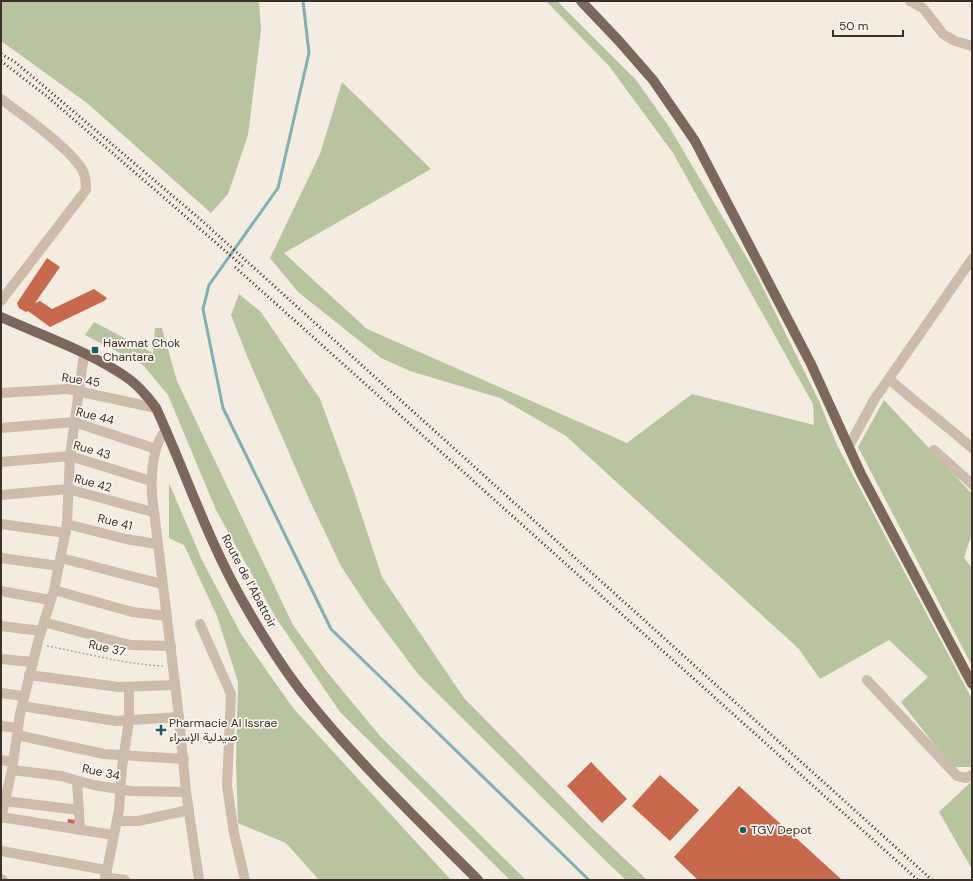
<svg xmlns="http://www.w3.org/2000/svg" width="973" height="881" font-family="'DM Sans',Vazirmatn,sans-serif">
<style>
.green{fill:#b8c4a0}
.lines{fill:none;stroke-linecap:round;stroke-linejoin:round}
.stream{stroke:#7fb0b2;stroke-width:3}
.building{fill:#c8694b}
.path{stroke:#b9a596;stroke-width:1.5;stroke-dasharray:2 2;stroke-linecap:butt}
.minor{stroke:#cdbbac;stroke-width:10}
.major{stroke:#7d675c;stroke-width:10}
.rail{stroke:#3b302b;stroke-width:3;stroke-dasharray:1 3;stroke-linecap:butt}
.poi-dot{fill:#1f5a5e;stroke:#fbf5ee;stroke-width:1.5}
.labels{text-anchor:middle;dominant-baseline:central;stroke-width:3.5;stroke-linejoin:round;paint-order:stroke}
.poi-label{font-size:12px;fill:#3b302b;stroke:#fbf5ee;text-anchor:start}
.street-label{font-size:12px;fill:#3b302b;stroke:#fbf5ee}
</style>
<rect width="100%" height="100%" fill="#f4ebe1"/>
<g class="green">
<path d="M 1,1 L 259,1 L 261,30 L 248,135 L 228,194 L 211,213 L 87,103 L 1,41 Z"/>
<path d="M 546,1 L 557,1 L 636,80 L 668,125 L 754,270 L 819,401 L 837,445 L 972,699 L 971,767 L 952,767 L 901,702 L 928,677 L 889,640 L 820,679 L 799,649 L 566,436 L 500,398 L 410,371 L 381,358 L 298,292 L 270,258 L 320,154 L 342,82 L 431,169 L 284,253 L 367,329 L 627,443 L 692,394 L 814,425 L 813,404 L 673,153 L 609,66 Z"/>
<path d="M 239,294 L 261,312 L 320,399 L 352,486 L 382,577 L 464,698 L 594,830 L 647,880 L 626,880 L 612,867 L 418,674 L 369,609 L 341,566 L 309,499 L 247,356 L 231,315 Z"/>
<path d="M 94,322 L 153,353 L 155,328 L 162,328 L 177,381 L 293,625 L 327,672 L 380,736 L 526,880 L 510,880 L 340,712 L 276,618 L 216,510 L 168,395 L 143,365 L 85,335 Z"/>
<path d="M 884,400 L 972,494 L 972,533 L 964,558 L 972,568 L 972,666 L 858,447 Z"/>
<path d="M 169,483 L 202,560 L 241,634 L 293,708 L 451,880 L 319,880 L 286,843 L 238,823 L 236,763 L 238,682 L 217,616 L 184,545 L 169,538 Z"/>
<path d="M 972,781 L 972,869 L 939,812 Z"/>
</g>
<g class="lines">
<path class="stream" d="M 303,1 L 309,53 L 278,188 L 209,285 L 203,309 L 223,408 L 331,629 L 589,880"/>
</g>
<g class="building">
<path d="M 47,258 L 60,267 L 35,303 L 40,301 L 52,309 L 94,289 L 107,298 L 104,301 L 50,327 L 28,311 L 26,312 L 19,308 L 17,303 Z"/>
<path d="M 591,762 L 627,799 L 602,823 L 567,786 Z"/>
<path d="M 660,775 L 699,810 L 670,841 L 632,806 Z"/>
<path d="M 739,786 L 842,880 L 698,880 L 674,857 Z"/>
<path d="M 68,819 L 75,820 L 74,828 L 67,826 Z"/>
</g>
<g class="lines">
<path class="path" d="M 47,646 C 86,653 123,664 163,666"/>
<g class="minor">
<path d="M 910,1 L 923,8 L 943,34 L 955,41 L 972,46"/>
<path d="M 1,99 C 24,116 67,146 82,169 C 86,176 86,183 86,190 L 1,301"/>
<path d="M 889,379 C 916,403 945,424 972,448"/>
<path d="M 1,393 L 68,389 L 156,408"/>
<path d="M 1,428 L 74,422 L 156,449"/>
<path d="M 166,430 C 152,446 151,474 152,495 L 179,717 L 186,792 L 199,880"/>
<path d="M 849,446 L 874,400 L 972,259"/>
<path d="M 934,450 L 972,484"/>
<path d="M 1,462 L 70,456 L 151,481"/>
<path d="M 1,495 L 68,489 L 153,512"/>
<path d="M 1,524 L 66,533"/>
<path d="M 67,524 L 126,539 L 157,544"/>
<path d="M 1,558 L 59,566"/>
<path d="M 61,558 L 162,584"/>
<path d="M 54,590 L 132,612 L 167,616"/>
<path d="M 1,591 L 50,600"/>
<path d="M 44,622 L 118,642 L 131,645 L 171,646"/>
<path d="M 200,624 L 231,694 L 227,786 L 234,833 L 245,880"/>
<path d="M 1,626 L 41,631"/>
<path d="M 1,659 L 33,662"/>
<path d="M 29,675 L 119,687 L 175,685"/>
<path d="M 867,680 L 957,776 L 966,778 L 972,775"/>
<path d="M 1,693 L 24,696"/>
<path d="M 22,706 L 116,721 L 179,717"/>
<path d="M 1,726 L 18,728"/>
<path d="M 17,735 L 104,754 L 184,759"/>
<path d="M 1,760 L 13,762"/>
<path d="M 12,770 L 61,776 L 94,785 L 131,791 L 186,792"/>
<path d="M 77,781 L 80,830"/>
<path d="M 5,801 L 79,810"/>
<path d="M 1,817 L 113,835"/>
<path d="M 1,818 L 12,770 L 20,714 L 39,638 L 54,590 L 67,524 L 70,456 L 84,354"/>
<path d="M 117,821 L 138,821 L 189,810"/>
<path d="M 1,851 L 106,870"/>
<path d="M 105,877 L 125,880"/>
<path d="M 1,879 L 3,880"/>
<path d="M 105,880 L 119,810 L 122,767 L 129,721 L 129,688"/>
</g>
<g class="major">
<path d="M 581,1 L 619,41 L 653,80 L 695,141 L 811,364 L 861,474 L 972,684"/>
<path d="M 1,317 C 43,336 91,352 129,379 C 140,387 148,397 156,408 C 185,471 207,538 241,598 C 259,630 278,661 300,690 C 353,758 417,819 478,880"/>
</g>
<g class="rail">
<path d="M 1,54 L 15,62 L 53,94 L 201,220 L 932,880"/>
<path d="M 1,61 L 49,98 L 245,268"/>
<path d="M 235,267 L 918,880"/>
</g>
</g>
<g class="poi-dot">
<rect x="91" y="346" width="8" height="8" rx="2"/>
<path d="M159 724h4v4h4v4h-4v4h-4v-4h-4v-4h4z"/>
<circle cx="743" cy="830" r="4"/>
</g>
<g class="labels">
<g class="poi-label">
<text x="103" y="343">Hawmat Chok<tspan x="103" dy="14">Chantara</tspan></text>
<text x="169" y="723">Pharmacie Al Issrae<tspan x="169" dy="14">صيدلية الإسراء</tspan></text>
<text x="751" y="830">TGV Depot</text>
</g>
<g class="street-label">
<text transform="translate(81 380) rotate(8)">Rue 45</text>
<text transform="translate(95 416) rotate(14)">Rue 44</text>
<text transform="translate(92 450) rotate(16)">Rue 43</text>
<text transform="translate(93 483) rotate(15)">Rue 42</text>
<text transform="translate(115 522) rotate(14)">Rue 41</text>
<text transform="translate(249 581) rotate(62)">Route de l’Abattoir</text>
<text transform="translate(107 648) rotate(13)">Rue 37</text>
<text transform="translate(101 772) rotate(12)">Rue 34</text>
</g>
</g>
<rect width="973" height="881" fill="none" stroke="#3b302b" stroke-width="4"/>
<path d="M833 30v6h70v-6" fill="none" stroke="#3b302b" stroke-width="2"/>
<text x="839" y="30" font-size="12" fill="#3b302b" stroke="#fbf5ee" stroke-width="3" paint-order="stroke">50 m</text>
</svg>
